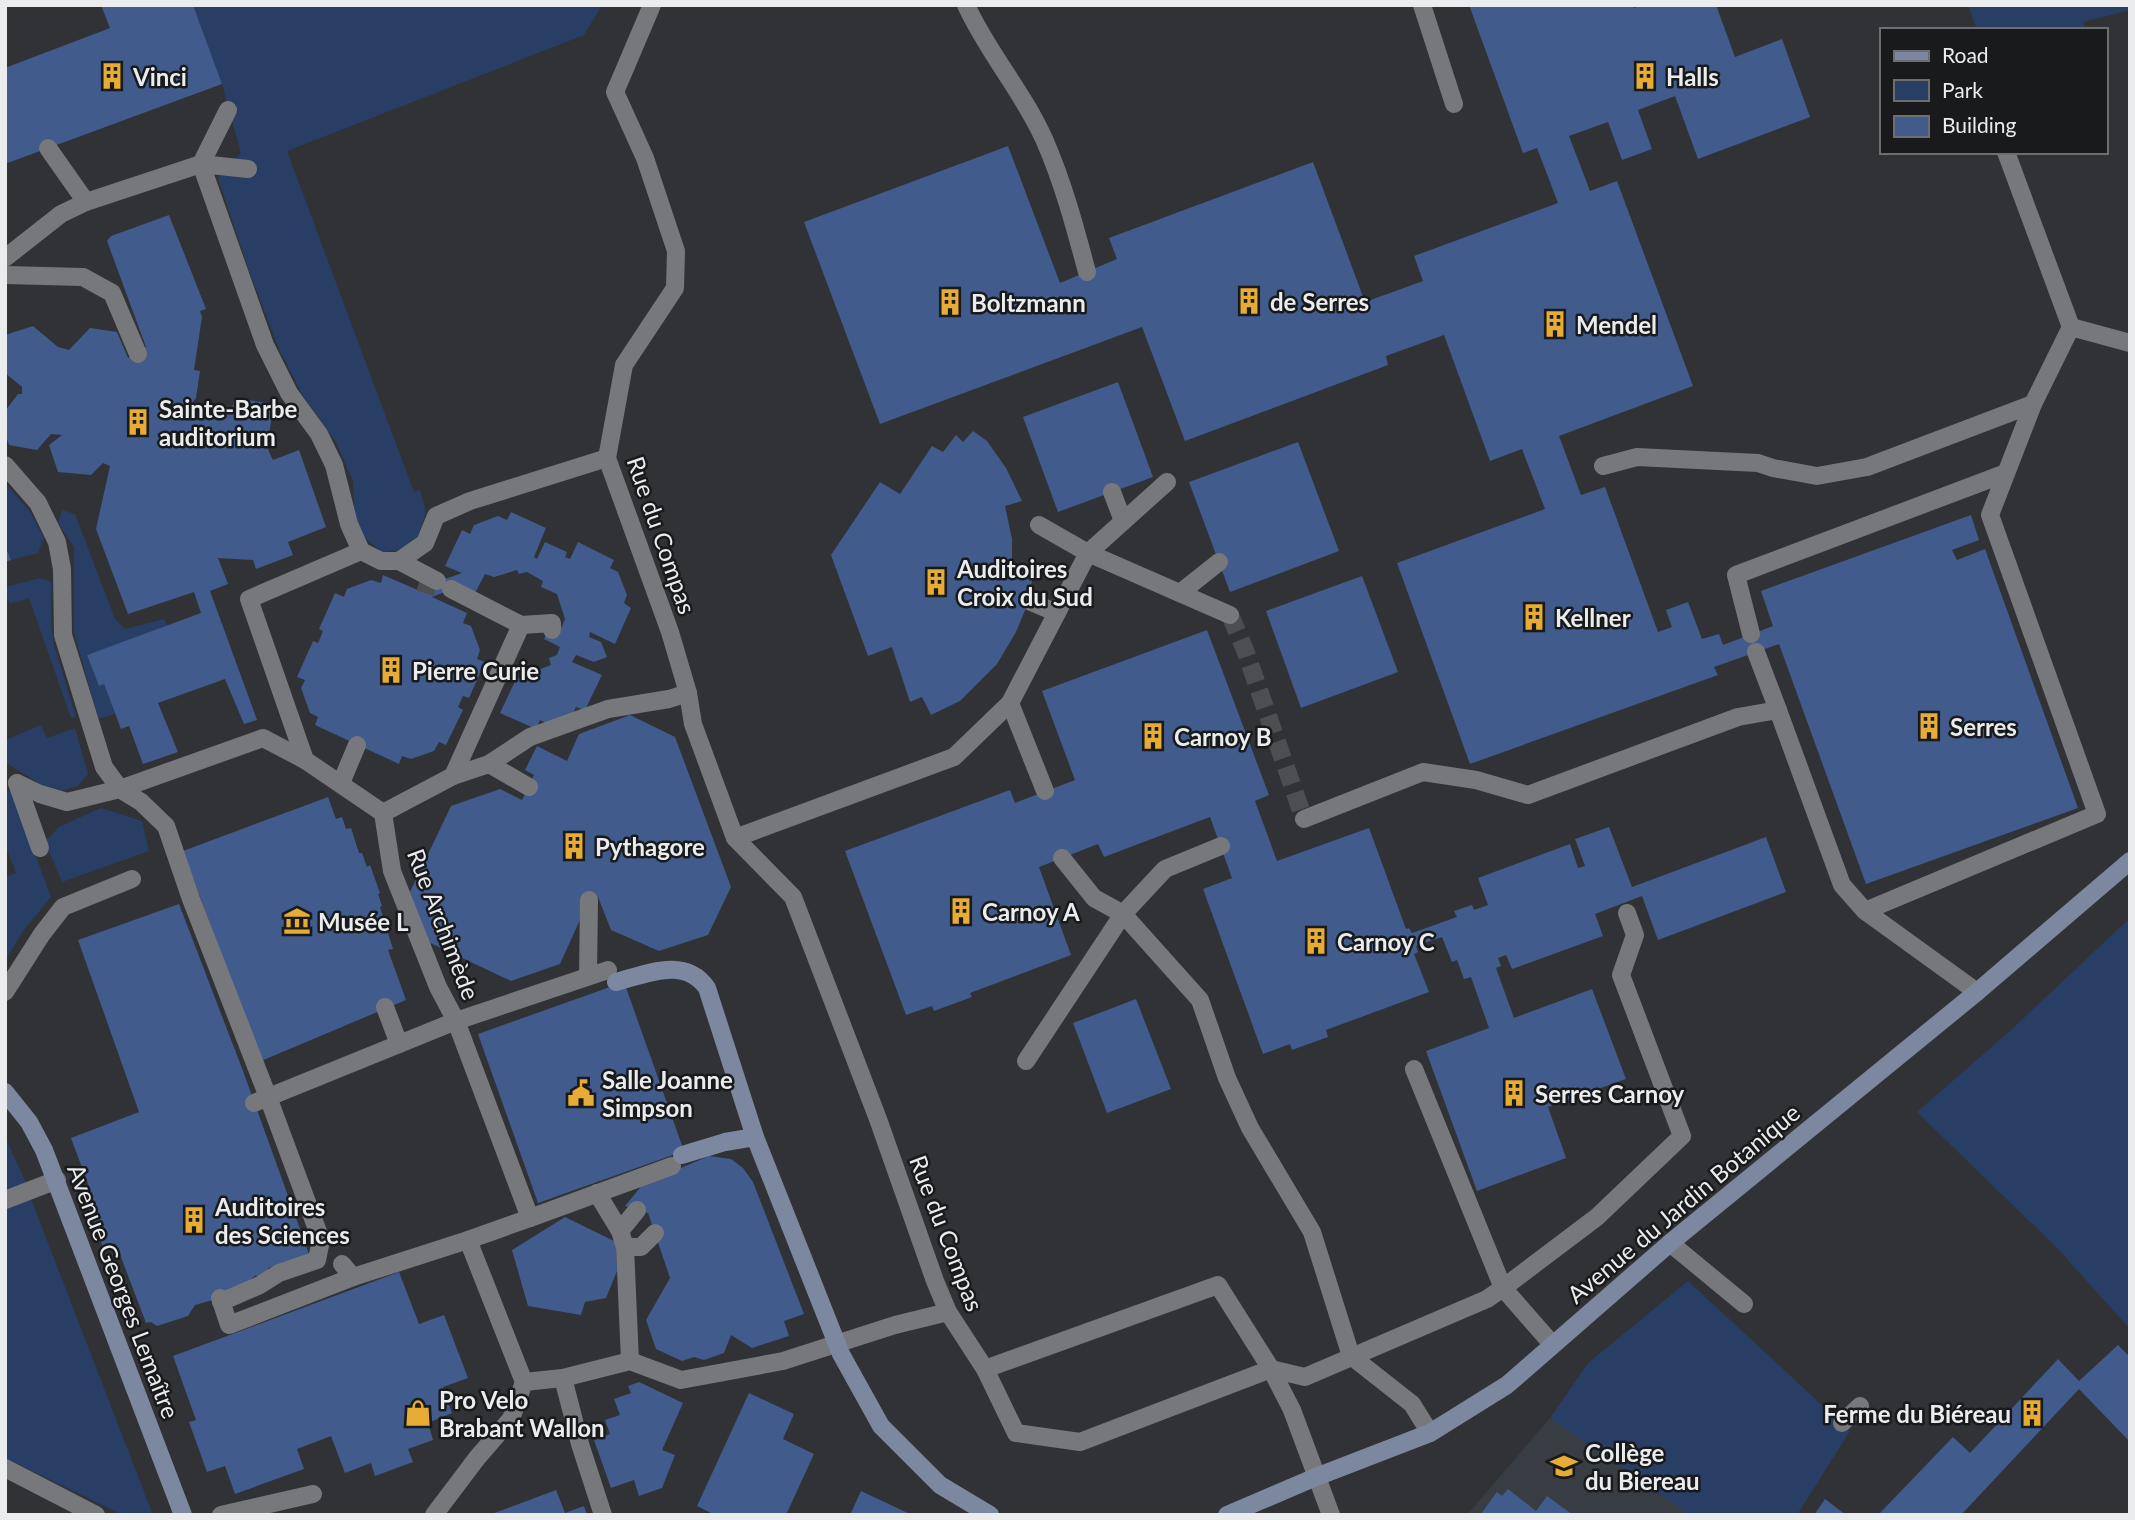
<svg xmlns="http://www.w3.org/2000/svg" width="2135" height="1520" font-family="Lato,sans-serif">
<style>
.built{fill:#383d44}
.green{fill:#283e65}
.building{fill:#405b8c}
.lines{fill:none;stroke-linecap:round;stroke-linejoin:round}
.street-tunnel{stroke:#4d4e51;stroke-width:18;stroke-dasharray:18 9;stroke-linecap:butt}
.lane{stroke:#77787c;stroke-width:18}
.street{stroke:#77787c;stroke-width:18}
.secondary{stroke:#7c889f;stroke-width:18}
.labels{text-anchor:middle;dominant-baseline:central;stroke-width:5;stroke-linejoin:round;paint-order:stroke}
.poi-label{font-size:24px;font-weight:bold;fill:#ebecee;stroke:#191a1c;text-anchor:start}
.street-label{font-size:24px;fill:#ebecee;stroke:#191a1c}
</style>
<rect width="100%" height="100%" fill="#313235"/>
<path class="built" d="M 1550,1418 L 1690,1515 L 1467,1515 Z"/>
<g class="green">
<path d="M 193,5 L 602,5 L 584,35 L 287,151 L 414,492 L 420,490 L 426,512 L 417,540 L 401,550 L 382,552 L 361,535 L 354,509 L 353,481 L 336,442 L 302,394 L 279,349 L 249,271 L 218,178 L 241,153 L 222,84 Z"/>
<path d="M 1968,5 L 2130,5 L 2130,10 L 2083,22 L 2085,30 L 1977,30 Z"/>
<path d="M 5,483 L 29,510 L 44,538 L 38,553 L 11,560 L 5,545 Z"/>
<path d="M 62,510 L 75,514 L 115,619 L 125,629 L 164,619 L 168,627 L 87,655 L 99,686 L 104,684 L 115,714 L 98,719 L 74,632 L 74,547 L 58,523 Z"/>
<path d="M 40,578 L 51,582 L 51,623 L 54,645 L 76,717 L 71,718 L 29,598 L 10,604 L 5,594 L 5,587 Z"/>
<path d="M 41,725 L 47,738 L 75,728 L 88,774 L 78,786 L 54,793 L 5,762 L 5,740 Z"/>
<path d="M 5,790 L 12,792 L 51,897 L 23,931 L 5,961 L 5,877 L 16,873 L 5,844 Z"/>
<path d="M 101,808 L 142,821 L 149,851 L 62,882 L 45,842 L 59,827 Z"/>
<path d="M 2130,918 L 2130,1329 L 2058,1249 L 1917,1112 L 2011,1030 Z"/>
<path d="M 5,1137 L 26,1183 L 5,1190 Z"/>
<path d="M 31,1199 L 153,1515 L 123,1515 L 5,1458 L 5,1208 Z"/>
<path d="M 1688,1281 L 1850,1431 L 1797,1515 L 1690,1515 L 1550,1418 L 1588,1363 Z"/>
</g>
<g class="building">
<path d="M 101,5 L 193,5 L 222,84 L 5,164 L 5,68 L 110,28 Z"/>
<path d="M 1469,5 L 1633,5 L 1634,8 L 1641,5 L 1716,5 L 1735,57 L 1782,39 L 1810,117 L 1698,159 L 1675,96 L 1638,110 L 1652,149 L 1622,160 L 1608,122 L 1569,136 L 1590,191 L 1617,181 L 1693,386 L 1559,436 L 1581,495 L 1605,487 L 1658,632 L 1672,627 L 1666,610 L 1688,602 L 1702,639 L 1719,634 L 1723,645 L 1773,626 L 1761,591 L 1971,515 L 1979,540 L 1952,550 L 1957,560 L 1985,549 L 2078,808 L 1866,884 L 1779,644 L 1714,667 L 1718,675 L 1470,764 L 1397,563 L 1545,509 L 1522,449 L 1490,461 L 1444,335 L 1386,356 L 1388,365 L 1185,441 L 1142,327 L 880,424 L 804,222 L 1008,146 L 1060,283 L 1117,259 L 1109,238 L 1313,162 L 1365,302 L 1423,281 L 1414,256 L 1558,203 L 1537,148 L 1523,153 Z"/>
<path d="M 169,215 L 206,309 L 200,311 L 202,317 L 194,370 L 200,371 L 196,398 L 192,403 L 232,410 L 234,398 L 274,404 L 267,446 L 270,454 L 273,460 L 299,450 L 326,527 L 288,542 L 293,555 L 256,569 L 253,560 L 218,558 L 228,584 L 210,591 L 257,720 L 244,724 L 225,679 L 158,703 L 178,752 L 143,764 L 129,726 L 121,729 L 104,684 L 99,686 L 87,655 L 201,613 L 194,592 L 128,614 L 96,529 L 110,466 L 103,463 L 91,475 L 58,472 L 49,445 L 62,435 L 51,434 L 37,450 L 9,445 L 5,433 L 5,411 L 18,394 L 22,394 L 22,387 L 5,373 L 5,335 L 33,326 L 58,347 L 69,350 L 90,328 L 117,332 L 128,358 L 146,347 L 107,241 L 111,236 Z"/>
<path d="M 1118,382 L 1153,477 L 1058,512 L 1023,417 Z"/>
<path d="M 973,431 L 987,441 L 1006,468 L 1022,501 L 1005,506 L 1012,539 L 1012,571 L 1033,573 L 1029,601 L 1016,632 L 997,664 L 960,701 L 931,715 L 922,697 L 910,702 L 892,647 L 868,656 L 831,555 L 880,482 L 900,494 L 932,446 L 943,452 L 956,435 L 963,442 Z"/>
<path d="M 1298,442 L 1339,551 L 1230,592 L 1189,482 Z"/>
<path d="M 511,512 L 546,528 L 534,557 L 537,559 L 545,542 L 567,552 L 565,557 L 570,559 L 578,542 L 614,560 L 610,568 L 618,572 L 627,595 L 624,603 L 631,608 L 615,644 L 590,632 L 589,637 L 601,642 L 607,657 L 594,662 L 576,655 L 572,662 L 602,675 L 585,710 L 576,707 L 572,716 L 548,724 L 540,720 L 536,729 L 500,713 L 517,677 L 526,681 L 530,673 L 551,665 L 549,658 L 557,655 L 560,647 L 544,639 L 549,628 L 559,633 L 565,619 L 557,594 L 541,587 L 543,581 L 527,572 L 519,574 L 517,570 L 494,577 L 485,574 L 475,593 L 460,586 L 432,597 L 467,613 L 463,623 L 471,626 L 480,650 L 477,659 L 485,662 L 469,698 L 463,696 L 458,707 L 463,710 L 446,745 L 439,742 L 434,751 L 411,759 L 402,756 L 399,764 L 315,725 L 318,717 L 310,713 L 301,688 L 305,680 L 297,677 L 313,641 L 318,643 L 323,631 L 319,629 L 335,593 L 344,597 L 347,589 L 371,580 L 381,583 L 383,575 L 420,591 L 422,587 L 462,573 L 445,566 L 462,530 L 470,534 L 474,525 L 498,516 L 507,520 Z"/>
<path d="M 5,546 L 11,560 L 5,562 Z"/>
<path d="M 1362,576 L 1398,672 L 1301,708 L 1266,611 Z"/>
<path d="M 1207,630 L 1269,795 L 1255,801 L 1277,861 L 1369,828 L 1406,929 L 1409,928 L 1412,933 L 1457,917 L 1454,911 L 1472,905 L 1474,910 L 1488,905 L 1478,878 L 1570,844 L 1578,868 L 1585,866 L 1575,839 L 1609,827 L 1632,887 L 1766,837 L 1786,892 L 1658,940 L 1642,896 L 1595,914 L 1603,936 L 1512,969 L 1506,955 L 1498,958 L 1501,966 L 1496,968 L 1514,1018 L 1592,989 L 1626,1079 L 1548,1107 L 1566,1158 L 1477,1191 L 1426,1051 L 1489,1028 L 1471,977 L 1464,979 L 1457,960 L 1452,962 L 1442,937 L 1416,946 L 1418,952 L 1414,954 L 1429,992 L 1326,1030 L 1328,1037 L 1292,1050 L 1290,1044 L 1263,1054 L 1203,889 L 1232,878 L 1210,817 L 1104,857 L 1098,844 L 1039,867 L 1071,955 L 970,993 L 972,997 L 934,1011 L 932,1006 L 906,1015 L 845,851 L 1010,790 L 1015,803 L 1075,780 L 1042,691 Z"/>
<path d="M 630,715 L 675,737 L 731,887 L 708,935 L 659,951 L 611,930 L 598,897 L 589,900 L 560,964 L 511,981 L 426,941 L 410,892 L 451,806 L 500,789 L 522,800 L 534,775 L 525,770 L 537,746 L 567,761 L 579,734 Z"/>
<path d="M 328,797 L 336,819 L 342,817 L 346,829 L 351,828 L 359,853 L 362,853 L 367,867 L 370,865 L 380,893 L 378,894 L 382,906 L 380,907 L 393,949 L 388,950 L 406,1000 L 261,1061 L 183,851 Z"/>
<path d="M 179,904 L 243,1071 L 309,1254 L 268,1268 L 270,1274 L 258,1278 L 256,1275 L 244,1285 L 220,1298 L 195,1305 L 188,1316 L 157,1326 L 151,1322 L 146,1323 L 116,1244 L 103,1248 L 84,1195 L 91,1192 L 71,1138 L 139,1112 L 78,940 Z"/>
<path d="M 624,982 L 684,1151 L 538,1203 L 478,1034 Z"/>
<path d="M 1136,999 L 1171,1089 L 1107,1113 L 1073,1023 Z"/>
<path d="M 709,1156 L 731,1159 L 743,1168 L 753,1182 L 804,1314 L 784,1321 L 789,1336 L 752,1348 L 731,1335 L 724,1353 L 704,1360 L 694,1357 L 682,1361 L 656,1349 L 646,1320 L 670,1278 L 648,1213 L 625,1206 L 643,1184 Z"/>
<path d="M 565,1217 L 616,1242 L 617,1271 L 606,1298 L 585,1302 L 581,1315 L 528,1306 L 512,1250 Z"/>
<path d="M 399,1272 L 419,1324 L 444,1315 L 468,1378 L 443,1387 L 452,1413 L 428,1423 L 433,1440 L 408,1449 L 413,1462 L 375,1476 L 371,1463 L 345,1473 L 331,1436 L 297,1449 L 304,1469 L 235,1494 L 225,1466 L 207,1472 L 189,1422 L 196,1420 L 173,1356 Z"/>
<path d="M 2118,1345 L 2130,1357 L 2130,1442 L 2079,1389 L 1961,1515 L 1878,1515 L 1953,1437 L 1970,1453 L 2058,1359 L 2079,1381 Z"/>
<path d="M 639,1382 L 683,1403 L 662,1450 L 675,1455 L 662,1488 L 639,1496 L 634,1480 L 611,1488 L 594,1440 L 610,1434 L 605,1420 L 620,1415 L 614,1399 L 631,1393 L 628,1386 Z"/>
<path d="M 749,1393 L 794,1414 L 783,1439 L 814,1454 L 786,1515 L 715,1515 L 697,1506 Z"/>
<path d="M 1508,1489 L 1536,1511 L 1547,1496 L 1573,1515 L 1480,1515 L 1497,1492 L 1502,1496 Z"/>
<path d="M 556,1490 L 565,1513 L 584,1506 L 587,1515 L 489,1515 Z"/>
<path d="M 861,1491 L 912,1515 L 850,1515 Z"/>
<path d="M 1825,1499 L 1846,1515 L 1814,1515 Z"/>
</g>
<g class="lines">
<g class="street-tunnel">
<path d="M 425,593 L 428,584"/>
<path d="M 1230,615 L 1245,650 L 1304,819"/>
</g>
<g class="lane">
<path d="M 966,5 C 988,53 1023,92 1044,139 C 1063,182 1075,227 1087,272"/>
<path d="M 1422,5 L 1454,104"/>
<path d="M 5,992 L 42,934 L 63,907 L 132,879"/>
<path d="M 1414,1069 L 1503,1288 L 1552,1344"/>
<path d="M 1670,1243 L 1744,1304"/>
<path d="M 985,1369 L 1016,1433 L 1080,1442 L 1271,1369 L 1305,1377 L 1487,1299 L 1503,1288 L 1597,1217 L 1682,1136 L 1621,975 L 1635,935 L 1627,913"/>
<path d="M 1842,1423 L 1860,1406"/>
</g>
<g class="street">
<path d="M 652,5 L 615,92 L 645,158 L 676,251 L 675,288 L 624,365 L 607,458 L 670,632 L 688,693 L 693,724 L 735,838 L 793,897 L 878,1119 L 935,1281 L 948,1312 L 985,1369 L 1218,1285 L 1271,1369 L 1292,1410 L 1331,1515"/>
<path d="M 48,148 L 86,202"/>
<path d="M 2006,152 L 2071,327 L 2130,343"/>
<path d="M 248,169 L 201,164 L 265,345 L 289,393 L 319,434 L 334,465 L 349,524 L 361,551"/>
<path d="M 5,258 L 61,214 L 86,202 L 201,164 L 228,110"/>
<path d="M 5,275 L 83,277 L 112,293 L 138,354"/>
<path d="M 607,458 L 470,501 L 436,516 L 425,543 L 399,561 L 381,561 L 361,551 L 249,599 L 305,760 L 383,813 L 392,871 L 438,987 L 456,1021 L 530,1218 L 672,1166"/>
<path d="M 5,465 L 38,503 L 57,542 L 62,569 L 63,635 L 104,767 L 120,789 L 263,738 L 305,760"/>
<path d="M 1603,466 L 1637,457 L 1758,463 L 1773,468 L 1817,476 L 1867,467 L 2033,404"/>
<path d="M 1112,492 L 1123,521"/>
<path d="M 1039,525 L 1088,553 L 1167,482"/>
<path d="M 399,561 L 437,581"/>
<path d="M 451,589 L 521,625 L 552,623 L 552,630"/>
<path d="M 1180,593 L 1219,562"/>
<path d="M 1029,601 L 1057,613"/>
<path d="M 1751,634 L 1736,575 L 2006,473"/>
<path d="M 1756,652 L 1778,710"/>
<path d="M 1010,703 L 1045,791"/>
<path d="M 489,764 L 529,787"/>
<path d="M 453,776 L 521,625"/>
<path d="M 17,783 L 40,794 L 67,802 L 120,789 L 141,802 L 166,826 L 191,899 L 268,1097 L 321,1240 L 317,1260 L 279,1273 L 260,1285 L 221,1302"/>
<path d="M 17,783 L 40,848"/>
<path d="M 341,783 L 357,745"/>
<path d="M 383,813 L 453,776 L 489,764 L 530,737 L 608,709 L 669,699 L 688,693"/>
<path d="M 1304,819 L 1423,772 L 1476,780 L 1528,795 L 1738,717 L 1778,710 L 1842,885 L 1865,911 L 1977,992"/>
<path d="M 735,838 L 954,757 L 1010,703 L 1088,553 L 1230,615"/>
<path d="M 1062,858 L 1094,898 L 1123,914 L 1200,1000 L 1227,1078 L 1250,1128 L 1312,1232 L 1351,1356 L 1412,1404 L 1430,1433"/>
<path d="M 1865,911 L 2097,814 L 1990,515 L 2033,404 L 2071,327"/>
<path d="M 588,976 L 589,900"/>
<path d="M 385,1007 L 399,1044"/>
<path d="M 1026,1061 L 1123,914 L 1165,869 L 1221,846"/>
<path d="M 254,1103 L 456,1021 L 608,970"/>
<path d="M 597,1193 L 620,1231 L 625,1247 L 630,1361"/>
<path d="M 5,1200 L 57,1180"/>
<path d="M 620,1231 L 637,1210"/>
<path d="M 625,1247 L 641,1247 L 655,1233"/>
<path d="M 342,1264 L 353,1277 L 468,1240"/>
<path d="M 220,1298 L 229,1325 L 353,1277"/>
<path d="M 563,1378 L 580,1444 L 603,1515"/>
<path d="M 524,1382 L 468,1240 L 530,1218"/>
<path d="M 5,1468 L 96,1515"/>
<path d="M 221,1515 L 313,1494"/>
<path d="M 434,1515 L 477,1458 L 511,1419 L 524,1382 L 563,1378 L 630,1361 L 681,1380 L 783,1361 L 895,1325 L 948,1312"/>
</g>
<g class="secondary">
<path d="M 616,982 C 647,974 685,956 707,988 L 755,1137 L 841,1354 L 881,1426 L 940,1485 L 990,1515"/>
<path d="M 5,1092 L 29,1122 L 44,1150 L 183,1515"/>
<path d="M 682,1155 L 725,1142 L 755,1137"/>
<path d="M 1227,1515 L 1316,1477 L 1430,1433 L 1507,1385 L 1670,1243 L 1977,992 L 2130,861"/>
</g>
</g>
<defs>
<symbol id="building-bare" viewBox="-9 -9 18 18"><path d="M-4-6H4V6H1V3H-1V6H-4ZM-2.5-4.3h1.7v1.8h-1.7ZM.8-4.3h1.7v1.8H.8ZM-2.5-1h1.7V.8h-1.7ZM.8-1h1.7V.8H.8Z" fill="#e6ac36" stroke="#191a1c" stroke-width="2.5" paint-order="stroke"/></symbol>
<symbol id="museum-bare" viewBox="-9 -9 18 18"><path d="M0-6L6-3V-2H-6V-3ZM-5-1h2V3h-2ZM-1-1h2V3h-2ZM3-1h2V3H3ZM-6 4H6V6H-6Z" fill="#e6ac36" stroke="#191a1c" stroke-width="2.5" paint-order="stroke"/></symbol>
<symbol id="civic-bare" viewBox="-9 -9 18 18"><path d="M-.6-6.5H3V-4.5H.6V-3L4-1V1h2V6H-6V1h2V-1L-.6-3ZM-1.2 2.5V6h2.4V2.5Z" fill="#e6ac36" stroke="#191a1c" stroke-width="2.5" paint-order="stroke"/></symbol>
<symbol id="shop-bare" viewBox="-9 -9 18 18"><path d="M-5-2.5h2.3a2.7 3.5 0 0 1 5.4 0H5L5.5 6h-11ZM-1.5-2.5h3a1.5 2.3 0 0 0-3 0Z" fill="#e6ac36" stroke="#191a1c" stroke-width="2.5" paint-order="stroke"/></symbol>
<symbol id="school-bare" viewBox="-9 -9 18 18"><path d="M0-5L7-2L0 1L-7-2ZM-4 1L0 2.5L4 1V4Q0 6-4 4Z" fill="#e6ac36" stroke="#191a1c" stroke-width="2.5" paint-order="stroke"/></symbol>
</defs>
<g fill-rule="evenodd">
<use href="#building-bare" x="93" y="57" width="38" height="38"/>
<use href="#building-bare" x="1626" y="57" width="38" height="38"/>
<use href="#building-bare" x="1230" y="282" width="38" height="38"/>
<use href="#building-bare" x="931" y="283" width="38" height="38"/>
<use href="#building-bare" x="1536" y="305" width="38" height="38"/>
<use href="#building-bare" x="119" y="403" width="38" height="38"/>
<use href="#building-bare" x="917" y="563" width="38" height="38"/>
<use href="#building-bare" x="1515" y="598" width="38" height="38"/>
<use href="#building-bare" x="372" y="651" width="38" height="38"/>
<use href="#building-bare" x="1910" y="707" width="38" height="38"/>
<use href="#building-bare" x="1134" y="717" width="38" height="38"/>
<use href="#building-bare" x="555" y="827" width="38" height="38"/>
<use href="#building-bare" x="942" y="892" width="38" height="38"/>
<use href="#museum-bare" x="278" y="902" width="38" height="38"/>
<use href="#building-bare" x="1297" y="922" width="38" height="38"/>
<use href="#civic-bare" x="562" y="1074" width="38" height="38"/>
<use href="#building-bare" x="1495" y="1074" width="38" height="38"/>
<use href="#building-bare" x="175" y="1201" width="38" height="38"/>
<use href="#shop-bare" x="399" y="1394" width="38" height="38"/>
<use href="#building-bare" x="2013" y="1394" width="38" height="38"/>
<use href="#school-bare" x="1545" y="1447" width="38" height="38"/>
</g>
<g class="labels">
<g class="poi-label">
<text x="133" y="76">Vinci</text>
<text x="1666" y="76">Halls</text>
<text x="1270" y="301">de Serres</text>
<text x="971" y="302">Boltzmann</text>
<text x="1576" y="324">Mendel</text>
<text x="159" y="408">Sainte-Barbe<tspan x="159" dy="28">auditorium</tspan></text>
<text x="957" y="568">Auditoires<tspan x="957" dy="28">Croix du Sud</tspan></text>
<text x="1555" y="617">Kellner</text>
<text x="412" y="670">Pierre Curie</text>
<text x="1950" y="726">Serres</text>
<text x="1174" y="736">Carnoy B</text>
<text x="595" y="846">Pythagore</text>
<text x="982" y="911">Carnoy A</text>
<text x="318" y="921">Musée L</text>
<text x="1337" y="941">Carnoy C</text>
<text x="602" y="1079">Salle Joanne<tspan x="602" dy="28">Simpson</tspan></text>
<text x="1535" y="1093">Serres Carnoy</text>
<text x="215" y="1206">Auditoires<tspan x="215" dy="28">des Sciences</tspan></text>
<text x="439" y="1399">Pro Velo<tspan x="439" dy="28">Brabant Wallon</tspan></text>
<text x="2011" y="1413" text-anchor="end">Ferme du Biéreau</text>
<text x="1585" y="1452">Collège<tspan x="1585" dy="28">du Biereau</tspan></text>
</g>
<g class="street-label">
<text transform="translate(662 535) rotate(71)">Rue du Compas</text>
<text transform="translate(444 924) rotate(69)">Rue Archimède</text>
<text transform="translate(1683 1203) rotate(-40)">Avenue du Jardin Botanique</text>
<text transform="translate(947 1233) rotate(69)">Rue du Compas</text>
<text transform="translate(124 1291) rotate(69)">Avenue Georges Lemaître</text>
</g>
</g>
<rect width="2135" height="1520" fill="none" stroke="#ebecee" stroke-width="14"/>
<rect x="1880" y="28" width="228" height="126" fill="#191a1c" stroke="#6d6e70" stroke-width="2"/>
<rect x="1894" y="51" width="35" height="10" fill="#7c889f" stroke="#6d6e70" stroke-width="2"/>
<text x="1942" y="63" font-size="21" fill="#ebecee">Road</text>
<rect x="1894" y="80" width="35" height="21" fill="#283e65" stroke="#6d6e70" stroke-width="2"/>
<text x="1942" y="98" font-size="21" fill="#ebecee">Park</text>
<rect x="1894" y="116" width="35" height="21" fill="#405b8c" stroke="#6d6e70" stroke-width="2"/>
<text x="1942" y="133" font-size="21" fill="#ebecee">Building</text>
</svg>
